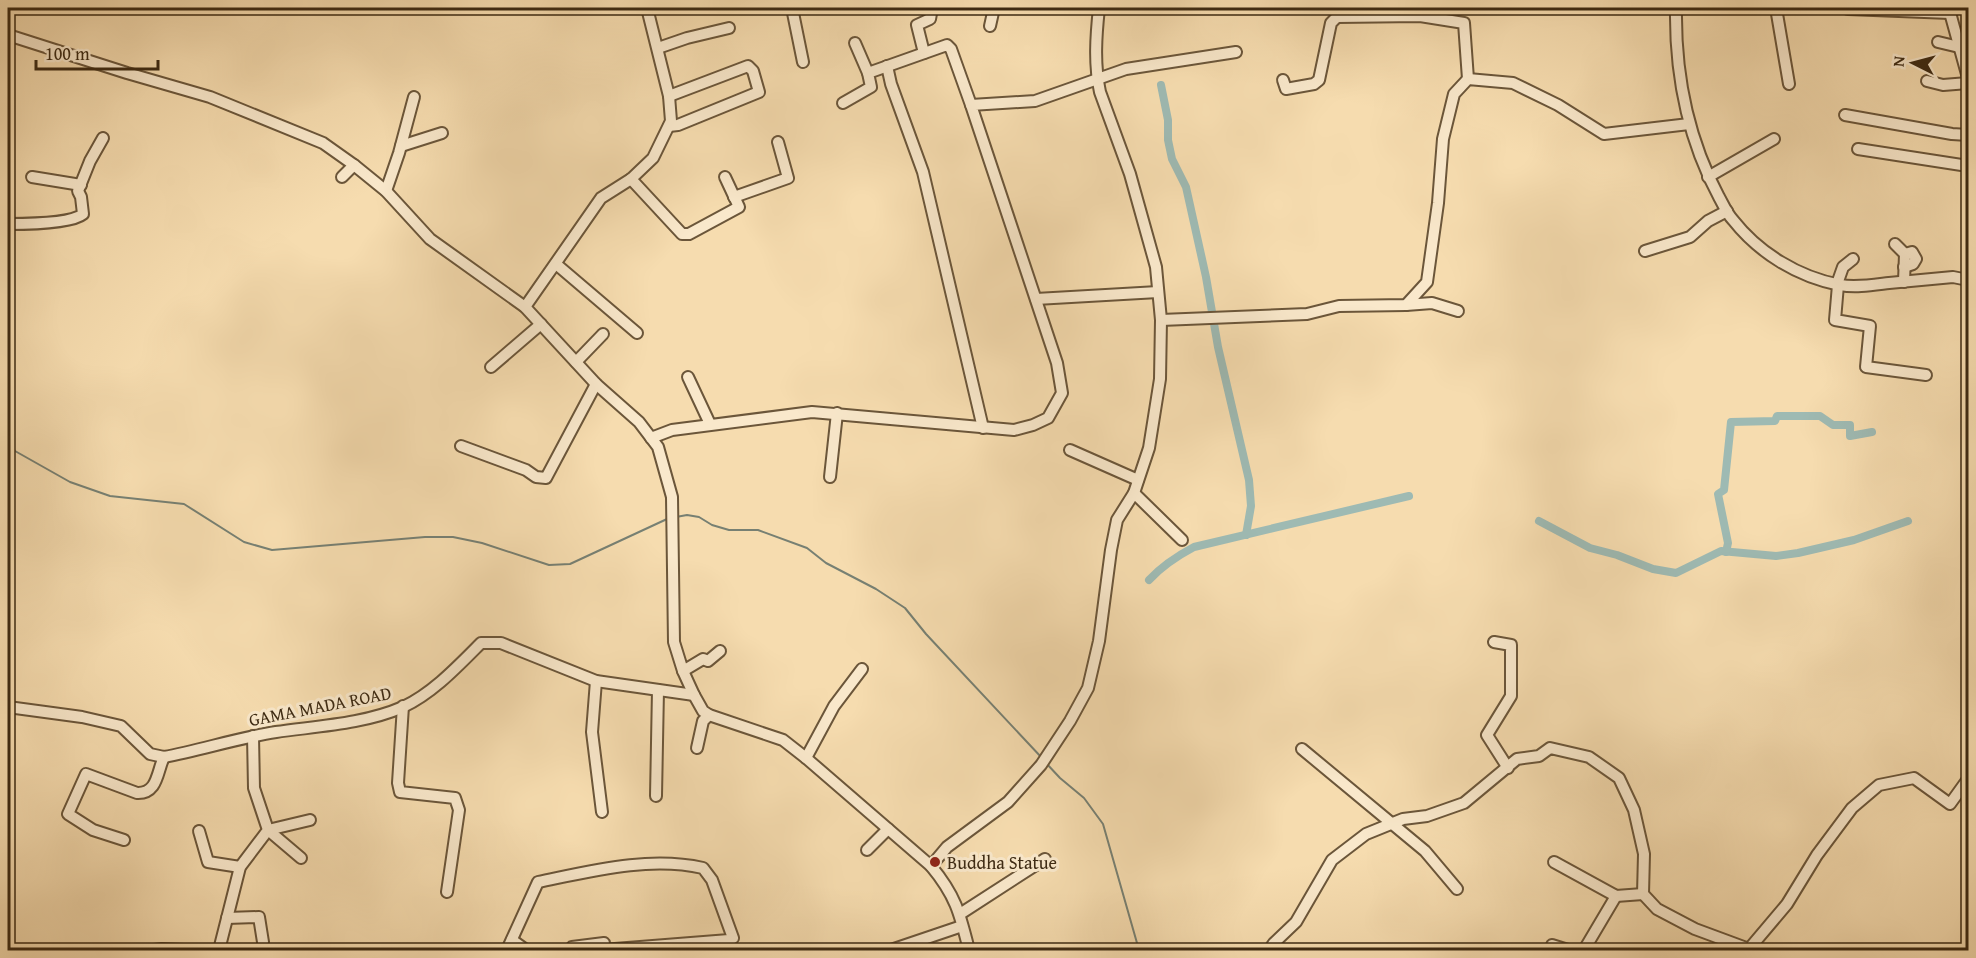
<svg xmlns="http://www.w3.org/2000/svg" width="1976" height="958" font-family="'Gentium Book Plus',serif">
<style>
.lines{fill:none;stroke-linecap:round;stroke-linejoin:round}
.stream{stroke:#778073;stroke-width:2}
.canal{stroke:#9ebab3;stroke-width:8}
.minor-casing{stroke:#6b563a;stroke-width:14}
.minor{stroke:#f9e8cb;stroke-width:10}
.poi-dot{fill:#8f2418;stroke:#f9e8cb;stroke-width:2}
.labels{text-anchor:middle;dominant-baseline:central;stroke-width:6;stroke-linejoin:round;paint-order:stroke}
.street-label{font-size:18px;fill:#3d2a13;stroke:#f9e8cb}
.poi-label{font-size:18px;fill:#3d2a13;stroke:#f9e8cb;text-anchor:start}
</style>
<rect width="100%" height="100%" fill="#f6dcaf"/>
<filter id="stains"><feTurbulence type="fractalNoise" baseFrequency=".00333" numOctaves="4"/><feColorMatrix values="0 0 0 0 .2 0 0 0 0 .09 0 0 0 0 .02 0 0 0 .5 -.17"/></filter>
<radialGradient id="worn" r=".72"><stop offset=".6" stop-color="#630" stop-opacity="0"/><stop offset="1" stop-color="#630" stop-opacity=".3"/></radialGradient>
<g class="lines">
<g class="stream">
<path d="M 8,443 L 15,451 L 70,482 L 110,496 L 184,504 L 244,542 L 272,550 L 425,537 L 453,537 L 482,543 L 549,565 L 570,564 L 667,519"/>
<path d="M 676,517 L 687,515 L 699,517 L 712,525 L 729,530 L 758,530 L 807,548 L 826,563 L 876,589 L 905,608 L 926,634 L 1042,758"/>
<path d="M 1046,763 L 1060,778 L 1084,798 L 1103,824 L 1139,950"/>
</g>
<g class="canal">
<path d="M 1161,85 L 1168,120 L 1168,140 L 1172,159 L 1186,187 L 1206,277 L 1218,347 L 1249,480 L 1251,506 L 1246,535"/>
<path d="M 1539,521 L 1590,548 L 1617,555 L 1653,569 L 1676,573 L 1721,551 L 1776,556 L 1798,553 L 1854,540 L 1908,521"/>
<path d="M 1726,552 L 1728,543 L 1718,494 L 1724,490 L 1731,422 L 1775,421 L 1777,416 L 1820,416 L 1833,425 L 1850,425 L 1850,436 L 1872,432"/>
<path d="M 1149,580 C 1162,566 1177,556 1194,547 L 1409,496"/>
</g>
<defs>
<g id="minor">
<path d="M 792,8 L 803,62"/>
<path d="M 1676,8 C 1675,73 1688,139 1719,197 C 1723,204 1727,214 1733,220 C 1759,253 1798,277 1840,285 C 1856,288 1873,285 1889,283 C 1911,281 1932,279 1953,277 L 1968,280"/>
<path d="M 1776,8 L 1789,84"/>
<path d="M 1848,9 L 1950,13"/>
<path d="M 1949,9 L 1968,78"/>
<path d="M 990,26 L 994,8"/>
<path d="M 8,35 L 127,73 L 210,97 L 323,143 L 354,165 L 386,191 L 430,239 L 525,307 L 596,384 L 639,422 L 658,447 L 672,497 L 674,642 L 683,671 L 694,695 L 703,711 L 709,715 L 783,740 L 806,758 L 931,866"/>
<path d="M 1938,42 L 1959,47"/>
<path d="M 855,43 L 868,73"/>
<path d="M 658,48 L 687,38 L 729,28"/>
<path d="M 924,53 L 917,25 L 930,19 L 932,8"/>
<path d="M 887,66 L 891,84 L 923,172 L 983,428"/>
<path d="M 1283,80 L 1286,89 L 1314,84 L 1319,80 L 1331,23 L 1337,17 L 1420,16 L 1464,23 L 1468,79"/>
<path d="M 1927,81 L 1943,85 L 1968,83"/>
<path d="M 843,103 L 871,87 L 868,73 L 947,45 L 951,49 L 971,105"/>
<path d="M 1845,115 L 1952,134 L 1968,135"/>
<path d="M 669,126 L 678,125 L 759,92 L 753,71 L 748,66 L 669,96"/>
<path d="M 401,146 L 442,133"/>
<path d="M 1858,149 L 1968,166"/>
<path d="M 32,177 L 81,185"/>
<path d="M 342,177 L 354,165"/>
<path d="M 1708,177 L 1774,139"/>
<path d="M 631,179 L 682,234 L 689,234 L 739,207 L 725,177"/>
<path d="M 386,191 L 399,153 L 414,97"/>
<path d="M 734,197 L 788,178 L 778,142"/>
<path d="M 8,224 C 24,224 71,224 83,214 L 81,197 L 78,191 L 90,161 L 103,138"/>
<path d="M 1895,244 L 1905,254 L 1904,282"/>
<path d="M 1645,251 L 1690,237 L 1708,221 L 1727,211"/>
<path d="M 556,264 L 637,333"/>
<path d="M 1904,267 L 1913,264 L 1916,259 L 1912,252 L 1905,254"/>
<path d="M 1837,284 L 1843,267 L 1853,259"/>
<path d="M 1838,285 L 1835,320 L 1870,326 L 1866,367 L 1926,375"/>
<path d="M 1036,299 L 1158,292"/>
<path d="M 1406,305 L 1432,303 L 1458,311"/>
<path d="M 525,307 L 601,198 L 631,179 L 653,158 L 671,121 L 669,96 L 647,8"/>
<path d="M 1161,320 L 1307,314 L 1339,306 L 1406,305 L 1427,282 L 1438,203 L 1443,139 L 1454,94 L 1468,79 L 1513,83 L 1558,105 L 1604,134 L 1689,124"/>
<path d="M 576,362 L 603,334"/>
<path d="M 491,367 L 541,324"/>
<path d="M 688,377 L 710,424"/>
<path d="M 651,438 L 672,430 L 812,412 L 1014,430 L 1033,425 L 1048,418 L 1062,393 L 1057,363 L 971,105 L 1035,101 L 1126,69 L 1236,52"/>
<path d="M 461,446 L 526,470 L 536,477 L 546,478 L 596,384"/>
<path d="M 1070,450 L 1138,480"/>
<path d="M 830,477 L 837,413"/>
<path d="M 1134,493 L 1182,540"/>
<path d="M 1494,642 L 1511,645 L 1511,696 L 1487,735 L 1508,768"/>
<path d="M 683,671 L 703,659 L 708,661 L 720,651"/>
<path d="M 596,681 L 592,732 L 602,812"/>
<path d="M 403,706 L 398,783 L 400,792 L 455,798 L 459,810 L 447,892"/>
<path d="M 8,707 L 82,717 L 121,726 L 150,754 L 164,757 C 201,750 238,738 276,732 C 318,726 364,724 403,707 C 433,693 458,666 481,643 L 501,643 L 596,681 L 694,695"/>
<path d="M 697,748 L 703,721 L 709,715"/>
<path d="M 1302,749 L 1425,851 L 1457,889"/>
<path d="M 806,758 L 834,706 L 862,669"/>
<path d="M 656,796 L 658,690"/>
<path d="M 268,830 L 301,858"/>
<path d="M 268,830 L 310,820"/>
<path d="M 199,831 L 208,862 L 240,867"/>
<path d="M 124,840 L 93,830 L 68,814 L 86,774 L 137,793 C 158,794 157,771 164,757"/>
<path d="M 867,850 L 888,829"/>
<path d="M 1554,862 L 1616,896 L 1643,894"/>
<path d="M 960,914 L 1045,859"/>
<path d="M 227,918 L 259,917 L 263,942"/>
<path d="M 512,940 L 526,950"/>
<path d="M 1552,945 L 1568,950"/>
<path d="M 572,947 L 604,943 L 603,950"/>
<path d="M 154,950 L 162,949 L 184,950"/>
<path d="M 219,950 L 240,867 L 268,830 L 254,788 L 253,736"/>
<path d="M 507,950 L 538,882 C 592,871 649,856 703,868 L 712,880 L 733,938 L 729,940 L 602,950"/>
<path d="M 891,950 L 962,926"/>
<path d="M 969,950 C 960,914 956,896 931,866 L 947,847 L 1008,802 L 1041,765 L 1070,721 L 1088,688 L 1099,641 L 1111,550 L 1117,520 L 1134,493 L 1149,448 L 1160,379 L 1161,320 L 1156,267 L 1130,174 L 1100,92 C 1094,64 1096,36 1099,8"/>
<path d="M 1269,950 L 1274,943 L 1296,922 L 1332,860 L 1366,834 L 1403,819 L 1427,816 L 1464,803 L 1517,759 L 1539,756 L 1550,748 L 1589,757 L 1619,778 L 1634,810 L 1644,854 L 1643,894 L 1657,909 L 1695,929 L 1749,949 L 1787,904 L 1817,855 L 1852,808 L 1879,785 L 1914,778 L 1950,804 L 1968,779"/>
<path d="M 1584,950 L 1616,896"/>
</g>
</defs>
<use href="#minor" class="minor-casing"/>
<use href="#minor" class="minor"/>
</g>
<circle class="poi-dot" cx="935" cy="862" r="6"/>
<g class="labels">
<g class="street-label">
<text transform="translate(320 706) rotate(-11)">GAMA MADA ROAD</text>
</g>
<g class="poi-label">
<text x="947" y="862">Buddha Statue</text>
</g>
</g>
<rect width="1976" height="958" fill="none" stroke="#f6dcaf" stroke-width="30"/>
<rect x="9" y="9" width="1958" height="940" fill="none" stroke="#3d2a13" stroke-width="3"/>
<rect x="15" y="15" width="1946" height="928" fill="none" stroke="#3d2a13" stroke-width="1.5"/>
<g transform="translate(1913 63) rotate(276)" stroke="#f9e8cb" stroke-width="4.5" paint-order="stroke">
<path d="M0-4.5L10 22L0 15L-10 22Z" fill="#3d2a13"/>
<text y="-9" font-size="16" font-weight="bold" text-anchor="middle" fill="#3d2a13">N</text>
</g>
<path d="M36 60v9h122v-9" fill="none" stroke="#3d2a13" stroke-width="3"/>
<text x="45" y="60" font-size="18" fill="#3d2a13" stroke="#f9e8cb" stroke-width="4.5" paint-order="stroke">100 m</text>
<rect width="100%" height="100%" filter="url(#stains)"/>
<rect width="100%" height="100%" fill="url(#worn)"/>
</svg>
